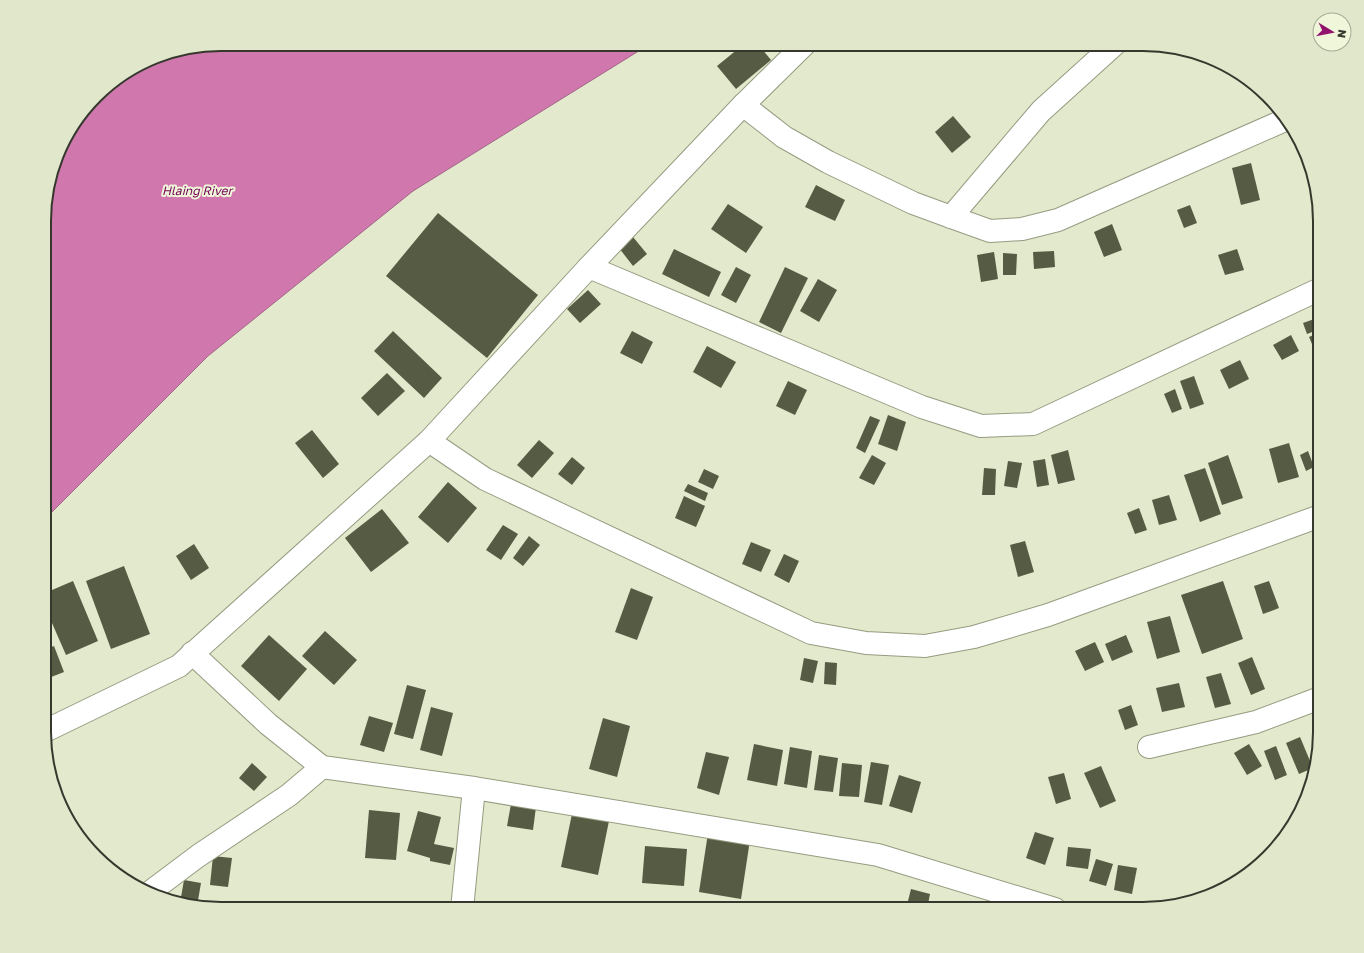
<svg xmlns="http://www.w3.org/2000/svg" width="1364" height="953" font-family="'Golos Text',sans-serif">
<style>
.water{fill:#d078ae;stroke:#a26587}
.building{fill:#565c43}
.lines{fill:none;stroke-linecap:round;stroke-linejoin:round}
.street-casing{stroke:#959c81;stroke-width:24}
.street{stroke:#fff;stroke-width:22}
.labels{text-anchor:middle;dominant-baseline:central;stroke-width:4;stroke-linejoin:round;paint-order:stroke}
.water-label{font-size:12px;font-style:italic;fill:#750457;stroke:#eff6d9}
.rim{fill:none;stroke:#36382d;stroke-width:2}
</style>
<rect width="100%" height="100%" fill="#e2e9cc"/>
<path class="water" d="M 221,44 L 650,44 L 413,191 L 208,356 L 45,519 L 45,198 L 62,143 L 104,88 L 154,57 Z"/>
<g class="building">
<path d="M 744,44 L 758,44 L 771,60 L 736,89 L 717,66 Z"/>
<path d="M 953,116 L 971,137 L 952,153 L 935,132 Z"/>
<path d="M 1251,163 L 1260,200 L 1241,205 L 1232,168 Z"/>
<path d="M 816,185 L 845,200 L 835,221 L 805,207 Z"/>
<path d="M 728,204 L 763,227 L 746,253 L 711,229 Z"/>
<path d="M 1190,205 L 1197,223 L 1184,228 L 1177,210 Z"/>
<path d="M 438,213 L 538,295 L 487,358 L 386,276 Z"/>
<path d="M 1112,224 L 1122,250 L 1104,257 L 1094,232 Z"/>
<path d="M 633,237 L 647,254 L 633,266 L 619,248 Z"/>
<path d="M 674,249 L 721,272 L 709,297 L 662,274 Z"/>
<path d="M 1237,249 L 1244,270 L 1225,275 L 1218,255 Z"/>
<path d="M 1054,251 L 1055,267 L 1034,269 L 1033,252 Z"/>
<path d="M 994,252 L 998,279 L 981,282 L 977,255 Z"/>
<path d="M 1003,253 L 1017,254 L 1016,275 L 1003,275 Z"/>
<path d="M 736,267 L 751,275 L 736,303 L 721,295 Z"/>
<path d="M 785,267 L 808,278 L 781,333 L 759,322 Z"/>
<path d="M 818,279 L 837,290 L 819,322 L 800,311 Z"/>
<path d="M 588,290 L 601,304 L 580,323 L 567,309 Z"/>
<path d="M 1320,317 L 1320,329 L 1307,334 L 1303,323 Z"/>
<path d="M 393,331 L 442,378 L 424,398 L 374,351 Z"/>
<path d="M 632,331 L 653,342 L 642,364 L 620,353 Z"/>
<path d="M 1320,332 L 1320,363 L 1309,337 Z"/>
<path d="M 1291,335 L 1299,351 L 1282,360 L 1273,345 Z"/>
<path d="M 707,346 L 736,362 L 721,388 L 693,372 Z"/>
<path d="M 1240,360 L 1249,379 L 1229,389 L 1220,370 Z"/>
<path d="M 387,373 L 405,391 L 378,416 L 361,398 Z"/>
<path d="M 1194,376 L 1204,404 L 1190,409 L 1180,381 Z"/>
<path d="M 788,381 L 807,390 L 795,415 L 776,406 Z"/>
<path d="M 1175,389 L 1182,409 L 1172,413 L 1164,394 Z"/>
<path d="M 888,415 L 906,422 L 897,451 L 878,444 Z"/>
<path d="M 870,416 L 880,420 L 865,453 L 856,448 Z"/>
<path d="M 312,430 L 339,464 L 323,478 L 295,443 Z"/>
<path d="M 539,440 L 554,453 L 532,478 L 517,465 Z"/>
<path d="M 1289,443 L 1299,477 L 1278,483 L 1269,449 Z"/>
<path d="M 1068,450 L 1075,480 L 1058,484 L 1051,455 Z"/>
<path d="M 1308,451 L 1314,467 L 1306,471 L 1300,455 Z"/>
<path d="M 872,455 L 886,463 L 874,485 L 859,478 Z"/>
<path d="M 1228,455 L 1243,498 L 1222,505 L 1208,463 Z"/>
<path d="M 572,457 L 585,468 L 572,485 L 558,474 Z"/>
<path d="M 1045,459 L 1049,485 L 1037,487 L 1033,461 Z"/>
<path d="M 1008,461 L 1022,463 L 1017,488 L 1004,486 Z"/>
<path d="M 984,468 L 996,469 L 995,495 L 982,495 Z"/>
<path d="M 1205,468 L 1221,514 L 1200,522 L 1184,475 Z"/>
<path d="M 704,469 L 719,476 L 713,489 L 698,482 Z"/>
<path d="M 448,482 L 477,508 L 448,543 L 418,517 Z"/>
<path d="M 688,484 L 708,493 L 705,501 L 684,491 Z"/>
<path d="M 1169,495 L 1177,520 L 1159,525 L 1152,500 Z"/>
<path d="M 684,496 L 705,506 L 696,527 L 675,518 Z"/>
<path d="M 1139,508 L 1147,530 L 1135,534 L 1127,513 Z"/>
<path d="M 382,509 L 409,543 L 371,572 L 345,538 Z"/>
<path d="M 503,525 L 518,534 L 501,560 L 486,550 Z"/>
<path d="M 529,536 L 540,545 L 523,566 L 513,558 Z"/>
<path d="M 1025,541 L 1034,572 L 1018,577 L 1010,545 Z"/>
<path d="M 751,542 L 771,550 L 761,572 L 742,564 Z"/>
<path d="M 194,544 L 209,568 L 191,580 L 176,556 Z"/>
<path d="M 784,554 L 799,561 L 789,583 L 774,575 Z"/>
<path d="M 124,566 L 150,634 L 111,649 L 86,581 Z"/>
<path d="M 73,581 L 98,641 L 66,655 L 45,607 L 45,593 Z"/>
<path d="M 1223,581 L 1243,639 L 1202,654 L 1181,595 Z"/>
<path d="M 1269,581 L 1279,608 L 1263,614 L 1254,586 Z"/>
<path d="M 631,588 L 653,597 L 637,640 L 615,632 Z"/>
<path d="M 1170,616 L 1180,652 L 1157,659 L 1147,622 Z"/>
<path d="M 325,631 L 357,660 L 334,685 L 302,656 Z"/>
<path d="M 269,635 L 307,669 L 279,701 L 241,666 Z"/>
<path d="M 1126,635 L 1133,652 L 1112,661 L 1105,644 Z"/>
<path d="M 1095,642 L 1104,662 L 1085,671 L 1075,651 Z"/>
<path d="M 54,646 L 64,672 L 46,679 L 45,649 Z"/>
<path d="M 1252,657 L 1265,689 L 1251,695 L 1238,663 Z"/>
<path d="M 804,658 L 818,661 L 813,683 L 800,680 Z"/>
<path d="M 825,662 L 837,663 L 836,685 L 824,684 Z"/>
<path d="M 1221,673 L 1231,704 L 1215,708 L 1206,677 Z"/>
<path d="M 1179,683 L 1185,707 L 1162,712 L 1156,688 Z"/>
<path d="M 407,685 L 426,690 L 413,739 L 394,734 Z"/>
<path d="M 1131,705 L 1138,725 L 1125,730 L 1118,710 Z"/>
<path d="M 431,707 L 453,713 L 442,756 L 420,750 Z"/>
<path d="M 369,716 L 393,723 L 384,752 L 360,745 Z"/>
<path d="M 603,718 L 630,726 L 617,777 L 589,769 Z"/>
<path d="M 1300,737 L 1313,768 L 1299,774 L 1286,743 Z"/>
<path d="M 754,744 L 783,750 L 777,786 L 747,780 Z"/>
<path d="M 1249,744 L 1262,766 L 1247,775 L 1234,753 Z"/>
<path d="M 1276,746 L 1287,775 L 1275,780 L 1264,751 Z"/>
<path d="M 790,747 L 812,751 L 807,788 L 784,784 Z"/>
<path d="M 706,752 L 729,757 L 719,795 L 697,788 Z"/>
<path d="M 819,755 L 838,758 L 833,792 L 814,790 Z"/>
<path d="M 871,762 L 889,765 L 882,805 L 864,802 Z"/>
<path d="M 252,763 L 267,777 L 254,791 L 239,778 Z"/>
<path d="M 842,763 L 862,765 L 859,797 L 839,796 Z"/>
<path d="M 1101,766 L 1116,801 L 1100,808 L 1084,773 Z"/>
<path d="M 1064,773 L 1071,799 L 1056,804 L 1048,777 Z"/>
<path d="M 899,775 L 921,782 L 912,813 L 889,806 Z"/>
<path d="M 511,804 L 536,807 L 533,830 L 507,826 Z"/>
<path d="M 573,809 L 610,816 L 598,875 L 561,867 Z"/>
<path d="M 369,810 L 400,813 L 396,860 L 365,858 Z"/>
<path d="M 418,811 L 441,817 L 434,844 L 454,848 L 450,865 L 430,861 L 430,858 L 407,851 Z"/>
<path d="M 1035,832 L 1054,838 L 1045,865 L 1026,858 Z"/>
<path d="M 708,833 L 750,840 L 741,899 L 699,892 Z"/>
<path d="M 645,846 L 687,849 L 684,886 L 642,883 Z"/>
<path d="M 1068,847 L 1091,849 L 1088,869 L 1066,866 Z"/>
<path d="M 213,856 L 232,858 L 228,887 L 210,885 Z"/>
<path d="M 1096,859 L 1113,864 L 1106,886 L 1089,881 Z"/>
<path d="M 1118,865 L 1137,868 L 1132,894 L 1114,890 Z"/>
<path d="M 184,880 L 201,883 L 197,906 L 180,903 Z"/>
<path d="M 911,889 L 930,894 L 927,909 L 906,909 Z"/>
<path d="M 946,902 L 960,909 L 943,909 Z"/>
</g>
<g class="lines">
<defs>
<g id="street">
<path d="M 743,105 L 784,137 L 828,162 L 913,203 L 951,217 L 990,231 L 1022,229 L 1058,220 L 1285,120"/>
<path d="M 951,217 L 1041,111 L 1115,44"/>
<path d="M 589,267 L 922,407 L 981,426 L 1033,424 L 1320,289"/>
<path d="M 429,441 L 485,479 L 811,633 L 866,643 L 925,646 L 974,637 L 1048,615 L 1320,516"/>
<path d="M 192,653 L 268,724 L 322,767 L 474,788 L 878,855 L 1055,909"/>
<path d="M 45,731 L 179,666 L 429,441 L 589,267 L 743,105 L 805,44"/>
<path d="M 1149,747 L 1256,722 L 1320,698"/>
<path d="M 150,892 L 198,856 L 289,795 L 322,767"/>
<path d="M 462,909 L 474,788"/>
</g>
</defs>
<use href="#street" class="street-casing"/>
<use href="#street" class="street"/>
</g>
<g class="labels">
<g class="water-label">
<text x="197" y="190">Hlaing River</text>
</g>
</g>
<path d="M0 0H1364V953H0ZM221 51H1143A170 170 0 0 1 1313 221V732A170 170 0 0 1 1143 902H221A170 170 0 0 1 51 732V221A170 170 0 0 1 221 51Z" fill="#e0e7cb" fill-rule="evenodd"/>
<path class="rim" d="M221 51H1143A170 170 0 0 1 1313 221V732A170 170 0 0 1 1143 902H221A170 170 0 0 1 51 732V221A170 170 0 0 1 221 51Z"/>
<g transform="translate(1332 32) rotate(100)"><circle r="19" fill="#eff6d9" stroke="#a5aa94"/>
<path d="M0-3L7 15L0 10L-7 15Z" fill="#92136e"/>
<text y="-6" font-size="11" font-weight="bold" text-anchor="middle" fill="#36382d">N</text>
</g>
</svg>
